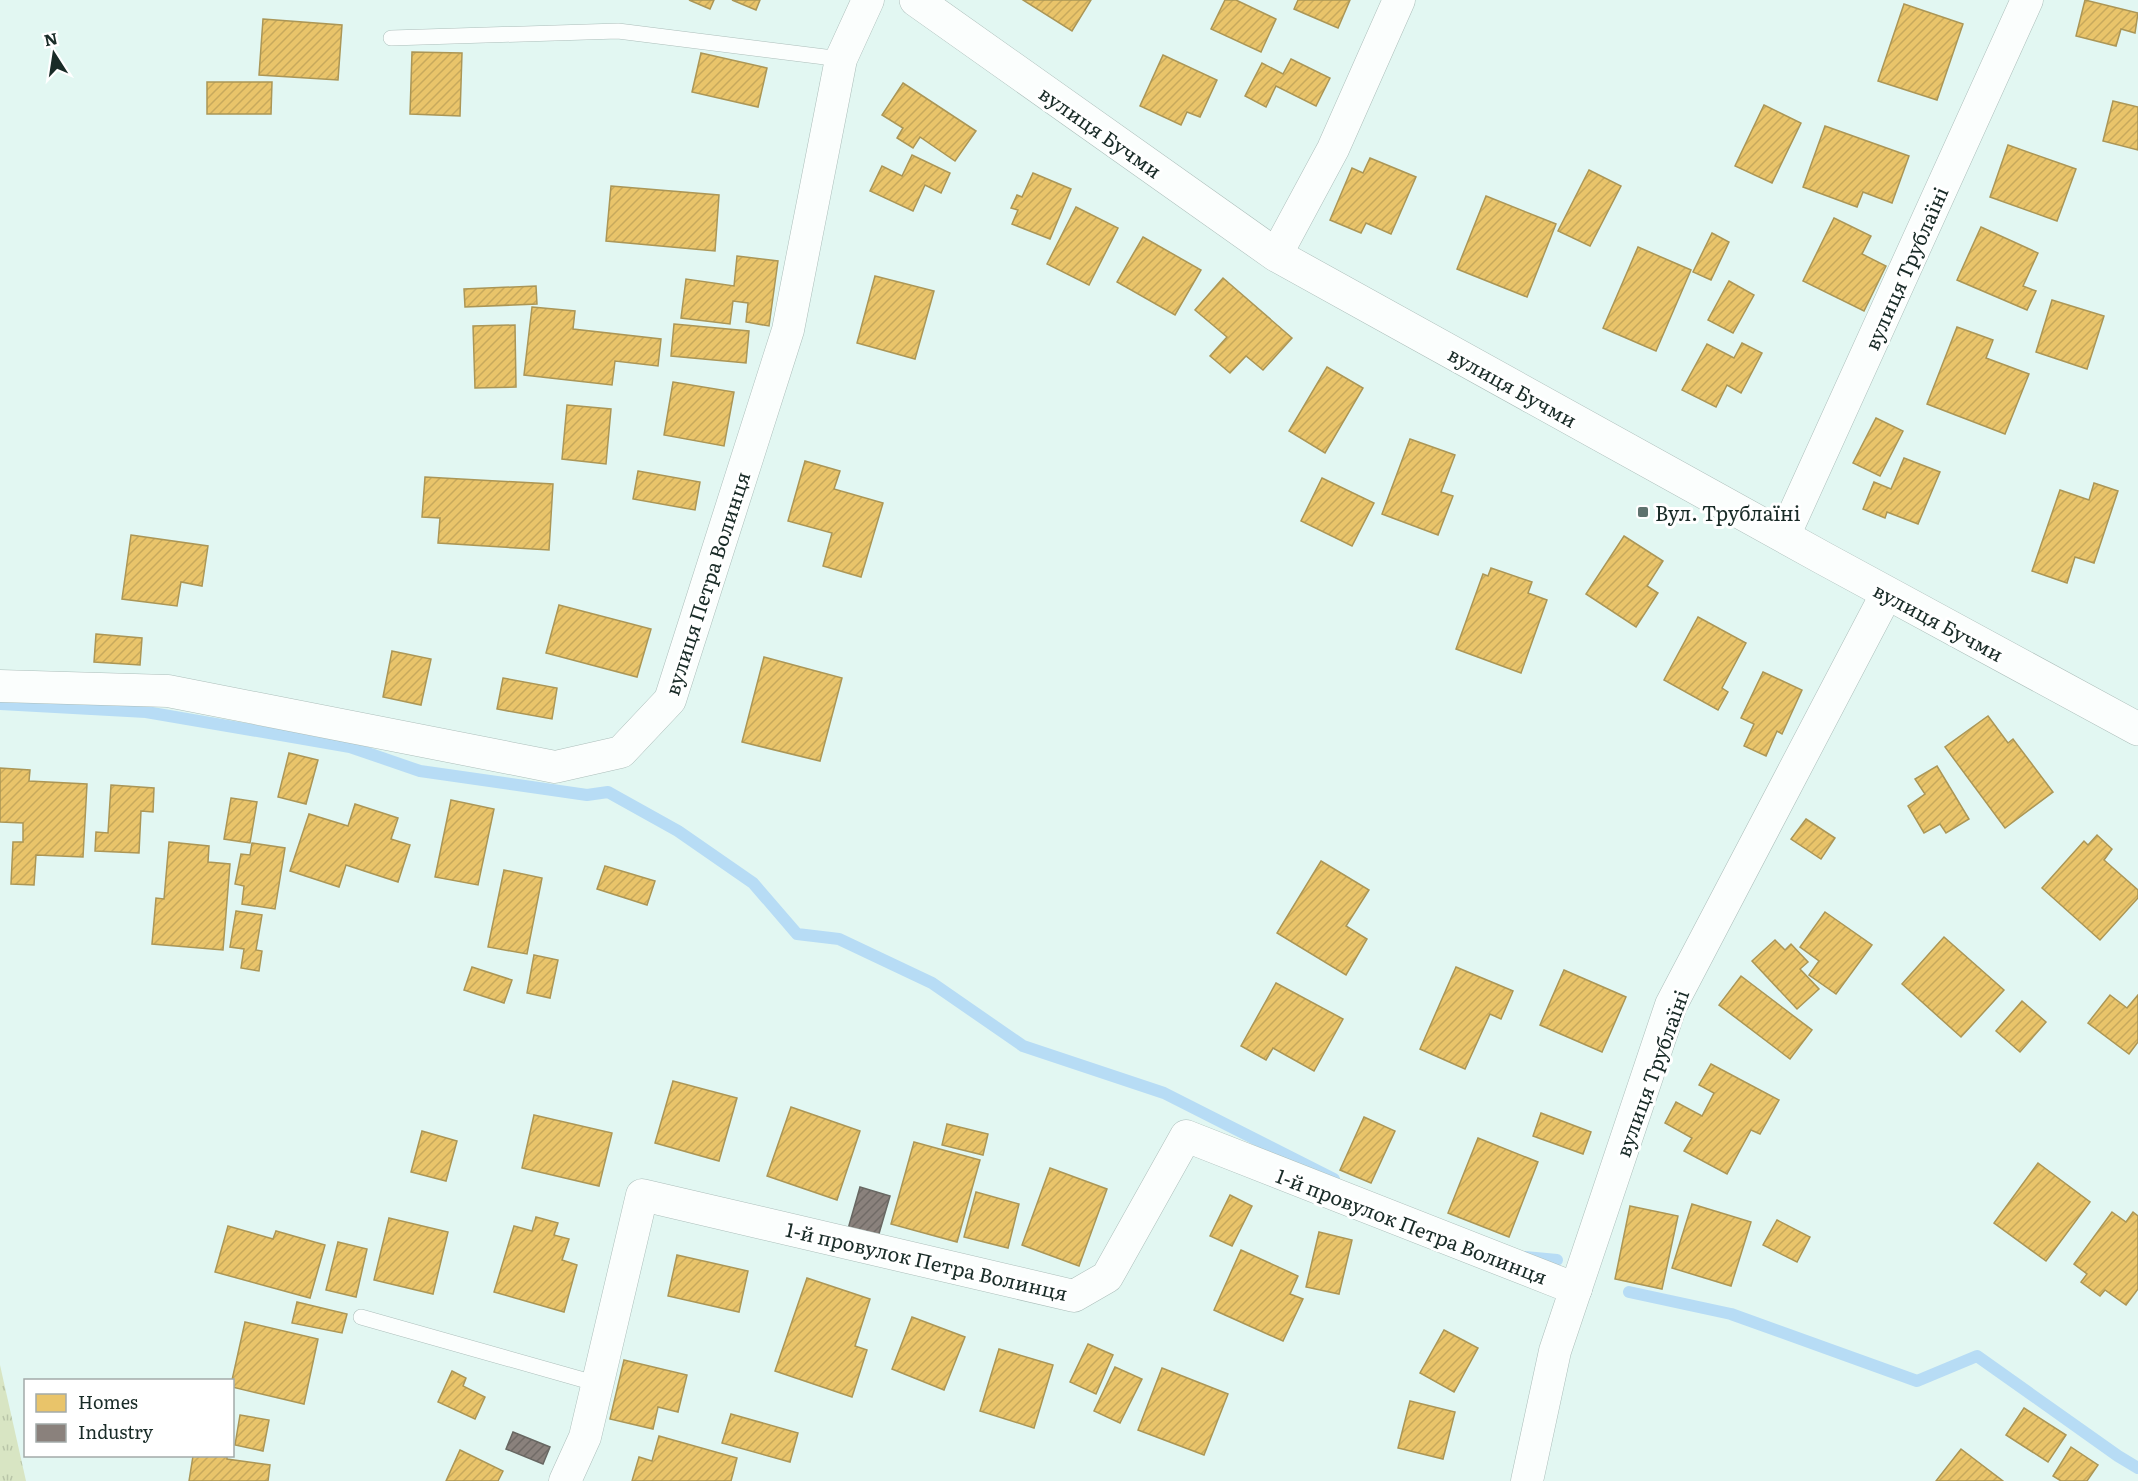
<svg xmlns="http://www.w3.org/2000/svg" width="2138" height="1481" font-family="Literata,serif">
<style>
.grass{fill:url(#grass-tufts)}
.homes{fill:url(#homes-hatch);stroke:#ab9656;stroke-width:1.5}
.industry{fill:url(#industry-hatch);stroke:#686762;stroke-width:1.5}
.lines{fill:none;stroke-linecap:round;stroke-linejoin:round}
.stream{stroke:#b7dcf5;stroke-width:12}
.lane-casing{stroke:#acbeba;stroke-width:16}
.street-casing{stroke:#acbeba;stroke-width:33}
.secondary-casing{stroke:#acbeba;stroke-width:34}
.lane{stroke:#fbfefd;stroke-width:15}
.street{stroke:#fbfefd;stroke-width:32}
.secondary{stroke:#fbfefd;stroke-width:33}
.poi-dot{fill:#5f726e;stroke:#fff;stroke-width:2}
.labels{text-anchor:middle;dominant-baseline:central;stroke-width:6;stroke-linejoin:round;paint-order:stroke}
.street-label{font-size:20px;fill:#192b27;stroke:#fff}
.poi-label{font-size:20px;fill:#192b27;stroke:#fff;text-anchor:start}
</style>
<defs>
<pattern id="grass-tufts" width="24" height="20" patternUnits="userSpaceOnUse" patternTransform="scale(1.5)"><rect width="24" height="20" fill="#d8e5c3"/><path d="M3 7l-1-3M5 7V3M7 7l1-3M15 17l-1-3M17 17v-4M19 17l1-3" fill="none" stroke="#b9c5a8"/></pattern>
<pattern id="homes-hatch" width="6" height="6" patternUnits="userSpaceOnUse" patternTransform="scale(1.5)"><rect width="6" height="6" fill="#e9c46a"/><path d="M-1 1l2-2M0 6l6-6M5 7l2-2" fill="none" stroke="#c7a95c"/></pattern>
<pattern id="industry-hatch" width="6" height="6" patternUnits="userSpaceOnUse" patternTransform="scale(1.5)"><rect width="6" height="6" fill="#8a817c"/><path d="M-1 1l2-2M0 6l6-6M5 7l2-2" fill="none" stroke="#706a66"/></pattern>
</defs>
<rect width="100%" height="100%" fill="#e2f7f2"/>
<path class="grass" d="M 0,1365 L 26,1481 L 0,1481 Z"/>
<g class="homes">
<path d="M 689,0 L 714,0 L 710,9 Z"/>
<path d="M 732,0 L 760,0 L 756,10 Z"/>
<path d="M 1023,0 L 1091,0 L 1072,31 Z"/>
<path d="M 1225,0 L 1236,0 L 1276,19 L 1261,52 L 1211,29 Z"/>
<path d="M 1298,0 L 1350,0 L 1338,28 L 1294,9 Z"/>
<path d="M 2085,0 L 2138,13 L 2135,33 L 2121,29 L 2116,46 L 2076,36 Z"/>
<path d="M 1904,4 L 1963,24 L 1937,100 L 1878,81 Z"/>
<path d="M 263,19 L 342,25 L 338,80 L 259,75 Z"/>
<path d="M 412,52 L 462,53 L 460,116 L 410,114 Z"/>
<path d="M 701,53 L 767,68 L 758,107 L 692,92 Z"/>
<path d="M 1163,55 L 1217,80 L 1200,117 L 1187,112 L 1181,125 L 1140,106 Z"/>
<path d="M 1291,59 L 1330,78 L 1316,106 L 1276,86 L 1266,107 L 1245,96 L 1262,63 L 1283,74 Z"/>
<path d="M 207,82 L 272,82 L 271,114 L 207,114 Z"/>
<path d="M 903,83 L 976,131 L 955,161 L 920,137 L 913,148 L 897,138 L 903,128 L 882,115 Z"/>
<path d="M 2113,101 L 2138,107 L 2138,150 L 2103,141 Z"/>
<path d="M 1764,105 L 1801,123 L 1772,183 L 1735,166 Z"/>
<path d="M 1825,126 L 1909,156 L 1892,203 L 1863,192 L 1857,207 L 1803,187 Z"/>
<path d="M 2008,145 L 2076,169 L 2057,221 L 1990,197 Z"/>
<path d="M 912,155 L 950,173 L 941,193 L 925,185 L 913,211 L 870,191 L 882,166 L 902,176 Z"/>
<path d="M 1370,158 L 1416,177 L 1391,234 L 1366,223 L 1361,233 L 1330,220 L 1352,168 L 1363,173 Z"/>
<path d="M 1589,170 L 1621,186 L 1590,246 L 1558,231 Z"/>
<path d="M 1033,173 L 1071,189 L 1050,239 L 1012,224 L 1018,210 L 1011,208 L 1017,195 L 1022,197 Z"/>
<path d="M 611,186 L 719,195 L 715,251 L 606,241 Z"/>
<path d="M 1486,196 L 1556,224 L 1527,297 L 1457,269 Z"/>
<path d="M 1076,207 L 1118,228 L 1089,285 L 1047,264 Z"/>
<path d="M 1834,218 L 1871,236 L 1862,254 L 1886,266 L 1864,311 L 1803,281 Z"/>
<path d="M 1981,227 L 2038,253 L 2023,286 L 2036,291 L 2027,310 L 1957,280 Z"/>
<path d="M 1712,233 L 1729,242 L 1711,280 L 1693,272 Z"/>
<path d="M 1143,237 L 1201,270 L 1175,315 L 1117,282 Z"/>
<path d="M 1638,247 L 1691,270 L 1656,351 L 1603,328 Z"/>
<path d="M 737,256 L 778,261 L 769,326 L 746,322 L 748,303 L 733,301 L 730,324 L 681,318 L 686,279 L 734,286 Z"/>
<path d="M 875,276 L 934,291 L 915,359 L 857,343 Z"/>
<path d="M 1223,278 L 1292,338 L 1263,370 L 1246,356 L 1230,373 L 1210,356 L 1227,337 L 1195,310 Z"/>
<path d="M 1729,281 L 1754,295 L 1733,333 L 1708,320 Z"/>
<path d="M 536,286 L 537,304 L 465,307 L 464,289 Z"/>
<path d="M 2052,300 L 2104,316 L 2087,369 L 2036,352 Z"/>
<path d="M 532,307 L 575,311 L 573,329 L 661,339 L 658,366 L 615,361 L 612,385 L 524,375 Z"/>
<path d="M 674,324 L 749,331 L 746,363 L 671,356 Z"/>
<path d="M 515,325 L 516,387 L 475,388 L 473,326 Z"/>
<path d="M 1957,327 L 1993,340 L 1986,358 L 2029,374 L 2005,434 L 1927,404 Z"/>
<path d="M 1742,343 L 1762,353 L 1741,393 L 1727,385 L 1716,407 L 1682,390 L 1707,344 L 1734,358 Z"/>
<path d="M 1327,367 L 1363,388 L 1325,453 L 1289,431 Z"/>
<path d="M 673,382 L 734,392 L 724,446 L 664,435 Z"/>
<path d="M 567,405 L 611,409 L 606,464 L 562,459 Z"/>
<path d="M 1876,418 L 1903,431 L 1880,476 L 1853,463 Z"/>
<path d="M 1410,439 L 1455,455 L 1441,492 L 1453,496 L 1438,535 L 1382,514 Z"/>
<path d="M 1904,458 L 1940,472 L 1918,524 L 1887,512 L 1885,518 L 1863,509 L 1874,482 L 1891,489 Z"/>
<path d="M 805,461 L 840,471 L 834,489 L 883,503 L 861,577 L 823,566 L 832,533 L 788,521 Z"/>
<path d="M 638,471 L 700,482 L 695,510 L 633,499 Z"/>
<path d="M 425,477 L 553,484 L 549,550 L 438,543 L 440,518 L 422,517 Z"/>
<path d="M 1322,478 L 1374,503 L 1352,546 L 1301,521 Z"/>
<path d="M 2094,483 L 2118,491 L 2094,563 L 2075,557 L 2067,583 L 2032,571 L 2060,490 L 2089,500 Z"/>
<path d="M 131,535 L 208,546 L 202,586 L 181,582 L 177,606 L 122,599 Z"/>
<path d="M 1624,536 L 1663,561 L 1647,586 L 1658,593 L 1636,627 L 1586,594 Z"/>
<path d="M 1491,568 L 1532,582 L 1528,593 L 1547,600 L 1521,673 L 1456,649 L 1483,574 L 1488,576 Z"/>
<path d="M 559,605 L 651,629 L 637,677 L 546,653 Z"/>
<path d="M 1698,617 L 1746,643 L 1722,688 L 1728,692 L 1718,710 L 1664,680 Z"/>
<path d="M 96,634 L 142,638 L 140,665 L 94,662 Z"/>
<path d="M 392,651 L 431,659 L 421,705 L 383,697 Z"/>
<path d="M 764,657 L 842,678 L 820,761 L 742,742 Z"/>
<path d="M 1763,672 L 1802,690 L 1782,734 L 1777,731 L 1766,756 L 1744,746 L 1754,724 L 1741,718 Z"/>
<path d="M 503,678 L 557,688 L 552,719 L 497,709 Z"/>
<path d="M 1988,716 L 2008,743 L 2013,739 L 2053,792 L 2005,828 L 1945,747 Z"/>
<path d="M 289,753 L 318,760 L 306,804 L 278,797 Z"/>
<path d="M 1937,766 L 1969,819 L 1946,833 L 1940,824 L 1924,833 L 1908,806 L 1925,794 L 1915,779 Z"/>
<path d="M 0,768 L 30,770 L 29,781 L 87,784 L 83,857 L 36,855 L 34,885 L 11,884 L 13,842 L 23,842 L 23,823 L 0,822 Z"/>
<path d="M 111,785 L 154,788 L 153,812 L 141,811 L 139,853 L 95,851 L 96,832 L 108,833 Z"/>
<path d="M 231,798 L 257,802 L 250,843 L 224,839 Z"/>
<path d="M 451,800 L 494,809 L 478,885 L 435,877 Z"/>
<path d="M 355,804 L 398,818 L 391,839 L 410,845 L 398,882 L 346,865 L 339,887 L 290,871 L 309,814 L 348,826 Z"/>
<path d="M 1806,819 L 1835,838 L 1821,859 L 1791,839 Z"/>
<path d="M 2097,835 L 2112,849 L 2104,860 L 2138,890 L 2138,898 L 2100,940 L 2042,888 L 2084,841 L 2088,845 Z"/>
<path d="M 169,842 L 209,846 L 208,862 L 230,864 L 223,950 L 152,944 L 156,898 L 164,899 Z"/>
<path d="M 252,843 L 285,848 L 275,909 L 242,904 L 244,886 L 235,884 L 241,854 L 250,855 Z"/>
<path d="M 1321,861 L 1369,890 L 1346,926 L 1367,939 L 1346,975 L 1277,933 Z"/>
<path d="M 605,866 L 655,881 L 647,905 L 597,889 Z"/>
<path d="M 504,870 L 542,878 L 527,954 L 488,947 Z"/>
<path d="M 236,911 L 262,915 L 256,950 L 262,951 L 259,971 L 241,968 L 244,949 L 230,947 Z"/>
<path d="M 1825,912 L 1872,945 L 1836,994 L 1809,975 L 1819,961 L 1800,947 Z"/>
<path d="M 1944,937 L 2004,990 L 1961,1037 L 1902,984 Z"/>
<path d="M 1775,940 L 1785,950 L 1791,944 L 1808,962 L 1800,969 L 1819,989 L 1797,1009 L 1752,961 Z"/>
<path d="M 534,955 L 558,960 L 550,998 L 527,993 Z"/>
<path d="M 472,967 L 512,980 L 504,1003 L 464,990 Z"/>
<path d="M 1456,967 L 1513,991 L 1501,1019 L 1490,1014 L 1465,1069 L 1420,1049 Z"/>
<path d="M 1564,970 L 1626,997 L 1602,1052 L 1540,1025 Z"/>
<path d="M 1741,976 L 1812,1030 L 1790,1059 L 1719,1005 Z"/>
<path d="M 1276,983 L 1343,1019 L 1314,1071 L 1273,1048 L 1266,1060 L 1241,1046 Z"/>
<path d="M 2110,995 L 2127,1008 L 2138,995 L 2138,1042 L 2129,1054 L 2088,1023 Z"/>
<path d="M 2022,1001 L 2046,1022 L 2020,1052 L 1996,1031 Z"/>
<path d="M 1711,1064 L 1779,1100 L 1760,1134 L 1751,1130 L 1727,1174 L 1684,1151 L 1692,1138 L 1665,1123 L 1676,1102 L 1702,1116 L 1714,1093 L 1699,1085 Z"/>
<path d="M 673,1081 L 737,1098 L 719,1161 L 655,1143 Z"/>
<path d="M 791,1107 L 860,1131 L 837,1200 L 767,1176 Z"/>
<path d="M 1541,1113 L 1591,1132 L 1583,1154 L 1533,1136 Z"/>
<path d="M 534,1115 L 612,1133 L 599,1186 L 522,1168 Z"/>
<path d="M 1364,1117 L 1395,1131 L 1371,1183 L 1340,1170 Z"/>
<path d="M 947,1124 L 988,1134 L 983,1155 L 942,1145 Z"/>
<path d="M 422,1131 L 457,1141 L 446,1181 L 411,1172 Z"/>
<path d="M 1478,1138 L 1538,1162 L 1509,1237 L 1448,1213 Z"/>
<path d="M 914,1142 L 980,1160 L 957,1242 L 891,1224 Z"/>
<path d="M 2038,1163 L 2090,1202 L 2046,1261 L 1994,1223 Z"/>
<path d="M 1050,1168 L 1107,1189 L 1079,1266 L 1022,1245 Z"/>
<path d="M 976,1192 L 1019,1204 L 1008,1248 L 964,1237 Z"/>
<path d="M 1230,1195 L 1252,1206 L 1232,1246 L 1210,1236 Z"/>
<path d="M 1692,1204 L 1751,1222 L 1731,1286 L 1672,1268 Z"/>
<path d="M 1630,1206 L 1678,1216 L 1662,1289 L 1615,1279 Z"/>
<path d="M 2112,1212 L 2126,1222 L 2133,1212 L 2138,1216 L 2138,1289 L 2126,1305 L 2105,1290 L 2100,1296 L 2081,1282 L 2087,1274 L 2074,1264 Z"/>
<path d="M 536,1217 L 558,1223 L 554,1235 L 569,1239 L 562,1260 L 577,1265 L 564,1312 L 494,1292 L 514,1226 L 532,1231 Z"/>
<path d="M 389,1218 L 448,1232 L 433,1294 L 374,1280 Z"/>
<path d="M 1777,1220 L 1810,1237 L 1797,1262 L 1763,1245 Z"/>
<path d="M 228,1226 L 273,1239 L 276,1231 L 325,1245 L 310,1298 L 215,1272 Z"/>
<path d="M 1319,1232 L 1352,1240 L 1339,1294 L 1306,1287 Z"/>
<path d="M 338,1242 L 367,1249 L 356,1297 L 326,1290 Z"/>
<path d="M 1241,1250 L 1298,1276 L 1290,1294 L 1303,1299 L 1283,1341 L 1214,1310 Z"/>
<path d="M 677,1255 L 748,1271 L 739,1312 L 668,1296 Z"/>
<path d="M 807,1278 L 870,1299 L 855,1346 L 867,1350 L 852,1397 L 775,1371 Z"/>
<path d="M 297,1302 L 347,1314 L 342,1333 L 292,1323 Z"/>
<path d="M 912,1317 L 965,1337 L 944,1390 L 892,1369 Z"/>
<path d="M 245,1322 L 318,1339 L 304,1404 L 232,1387 L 232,1380 Z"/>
<path d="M 1444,1330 L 1478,1348 L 1454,1392 L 1420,1373 Z"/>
<path d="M 1088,1344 L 1113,1355 L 1096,1394 L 1070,1382 Z"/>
<path d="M 999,1349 L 1053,1365 L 1034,1428 L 980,1411 Z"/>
<path d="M 624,1360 L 687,1375 L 678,1412 L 658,1407 L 653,1429 L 610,1419 Z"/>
<path d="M 1115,1367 L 1142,1379 L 1120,1423 L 1094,1411 Z"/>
<path d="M 1162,1368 L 1228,1394 L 1204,1455 L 1138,1430 Z"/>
<path d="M 452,1371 L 466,1378 L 463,1386 L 485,1397 L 475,1419 L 438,1402 Z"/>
<path d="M 1410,1401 L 1455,1412 L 1443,1459 L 1398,1448 Z"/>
<path d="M 2024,1408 L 2066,1435 L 2048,1462 L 2006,1435 Z"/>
<path d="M 731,1414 L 798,1433 L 790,1462 L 722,1443 Z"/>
<path d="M 240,1415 L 269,1420 L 263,1451 L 235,1445 Z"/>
<path d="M 659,1436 L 737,1458 L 731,1481 L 632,1481 L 639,1457 L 652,1461 Z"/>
<path d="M 2071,1447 L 2098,1465 L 2087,1481 L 2061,1481 L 2053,1476 Z"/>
<path d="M 1961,1449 L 2003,1481 L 1936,1481 Z"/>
<path d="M 460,1450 L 503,1471 L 498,1481 L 446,1481 Z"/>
<path d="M 193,1456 L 227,1456 L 227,1459 L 270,1465 L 268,1481 L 189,1481 Z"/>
</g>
<g class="industry">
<path d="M 860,1187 L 890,1196 L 878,1237 L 848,1229 Z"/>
<path d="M 513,1432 L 550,1447 L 543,1464 L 506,1449 Z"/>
</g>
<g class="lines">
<g class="stream">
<path d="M 0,704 L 146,712 L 350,747 L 420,771 L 587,795 L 608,792 L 678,831 L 753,883 L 797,934 L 839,939 L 932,983 L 1023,1046 L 1164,1093 L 1334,1179"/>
<path d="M 1525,1257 L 1557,1260"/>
<path d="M 1629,1292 L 1731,1314 L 1917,1381 L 1977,1356 L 2118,1456 L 2138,1468"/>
</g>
<defs>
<g id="lane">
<path d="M 391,38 L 618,31 L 841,59"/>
<path d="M 361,1317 L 598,1384"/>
</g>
<g id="street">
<path d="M 1276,255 L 1333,149 L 1399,0"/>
<path d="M 1784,536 L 2027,0"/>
<path d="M 0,686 L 168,691 L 555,767 L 621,752 L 670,700 L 788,330 L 841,59 L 868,0"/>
<path d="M 565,1481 L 585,1437 L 642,1195 L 1074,1296 L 1107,1277 L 1186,1136 L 1576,1289"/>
<path d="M 1527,1481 L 1555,1351 L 1671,1005 L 1887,593"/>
</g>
<path id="secondary" d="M 916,0 L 1276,255 L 1823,558 L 2138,729"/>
</defs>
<use href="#lane" class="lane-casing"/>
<use href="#street" class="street-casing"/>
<use href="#secondary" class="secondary-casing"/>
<use href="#lane" class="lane"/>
<use href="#street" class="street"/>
<use href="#secondary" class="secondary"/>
</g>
<rect class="poi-dot" x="1637" y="506" width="12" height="12" rx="3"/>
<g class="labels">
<g class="street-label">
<text transform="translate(1101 131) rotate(35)">вулиця Бучми</text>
<text transform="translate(1905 268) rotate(-66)">вулиця Трублаїні</text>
<text transform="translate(1513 386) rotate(29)">вулиця Бучми</text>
<text transform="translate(706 583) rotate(-72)">вулиця Петра Волинця</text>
<text transform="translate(1939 621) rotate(28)">вулиця Бучми</text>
<text transform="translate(1651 1073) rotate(-70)">вулиця Трублаїні</text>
<text transform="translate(1412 1225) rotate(21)">1-й провулок Петра Волинця</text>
<text transform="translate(927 1260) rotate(13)">1-й провулок Петра Волинця</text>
</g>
<g class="poi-label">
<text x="1655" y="512">Вул. Трублаїні</text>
</g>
</g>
<rect x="24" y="1379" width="210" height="78" fill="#ffffff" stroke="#a3aaa9" stroke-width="1.5"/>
<rect x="36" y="1394" width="30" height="18" fill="#e9c46a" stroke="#a3aaa9" stroke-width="1.5"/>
<text x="78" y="1409" font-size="18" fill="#192b27">Homes</text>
<rect x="36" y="1424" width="30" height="18" fill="#8a817c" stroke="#a3aaa9" stroke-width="1.5"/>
<text x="78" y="1439" font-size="18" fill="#192b27">Industry</text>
<g transform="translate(54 54) rotate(348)" stroke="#ffffff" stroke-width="4.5" paint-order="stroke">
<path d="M0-4.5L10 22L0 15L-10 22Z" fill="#192b27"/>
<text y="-9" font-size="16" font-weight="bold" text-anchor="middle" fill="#192b27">N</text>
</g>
</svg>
